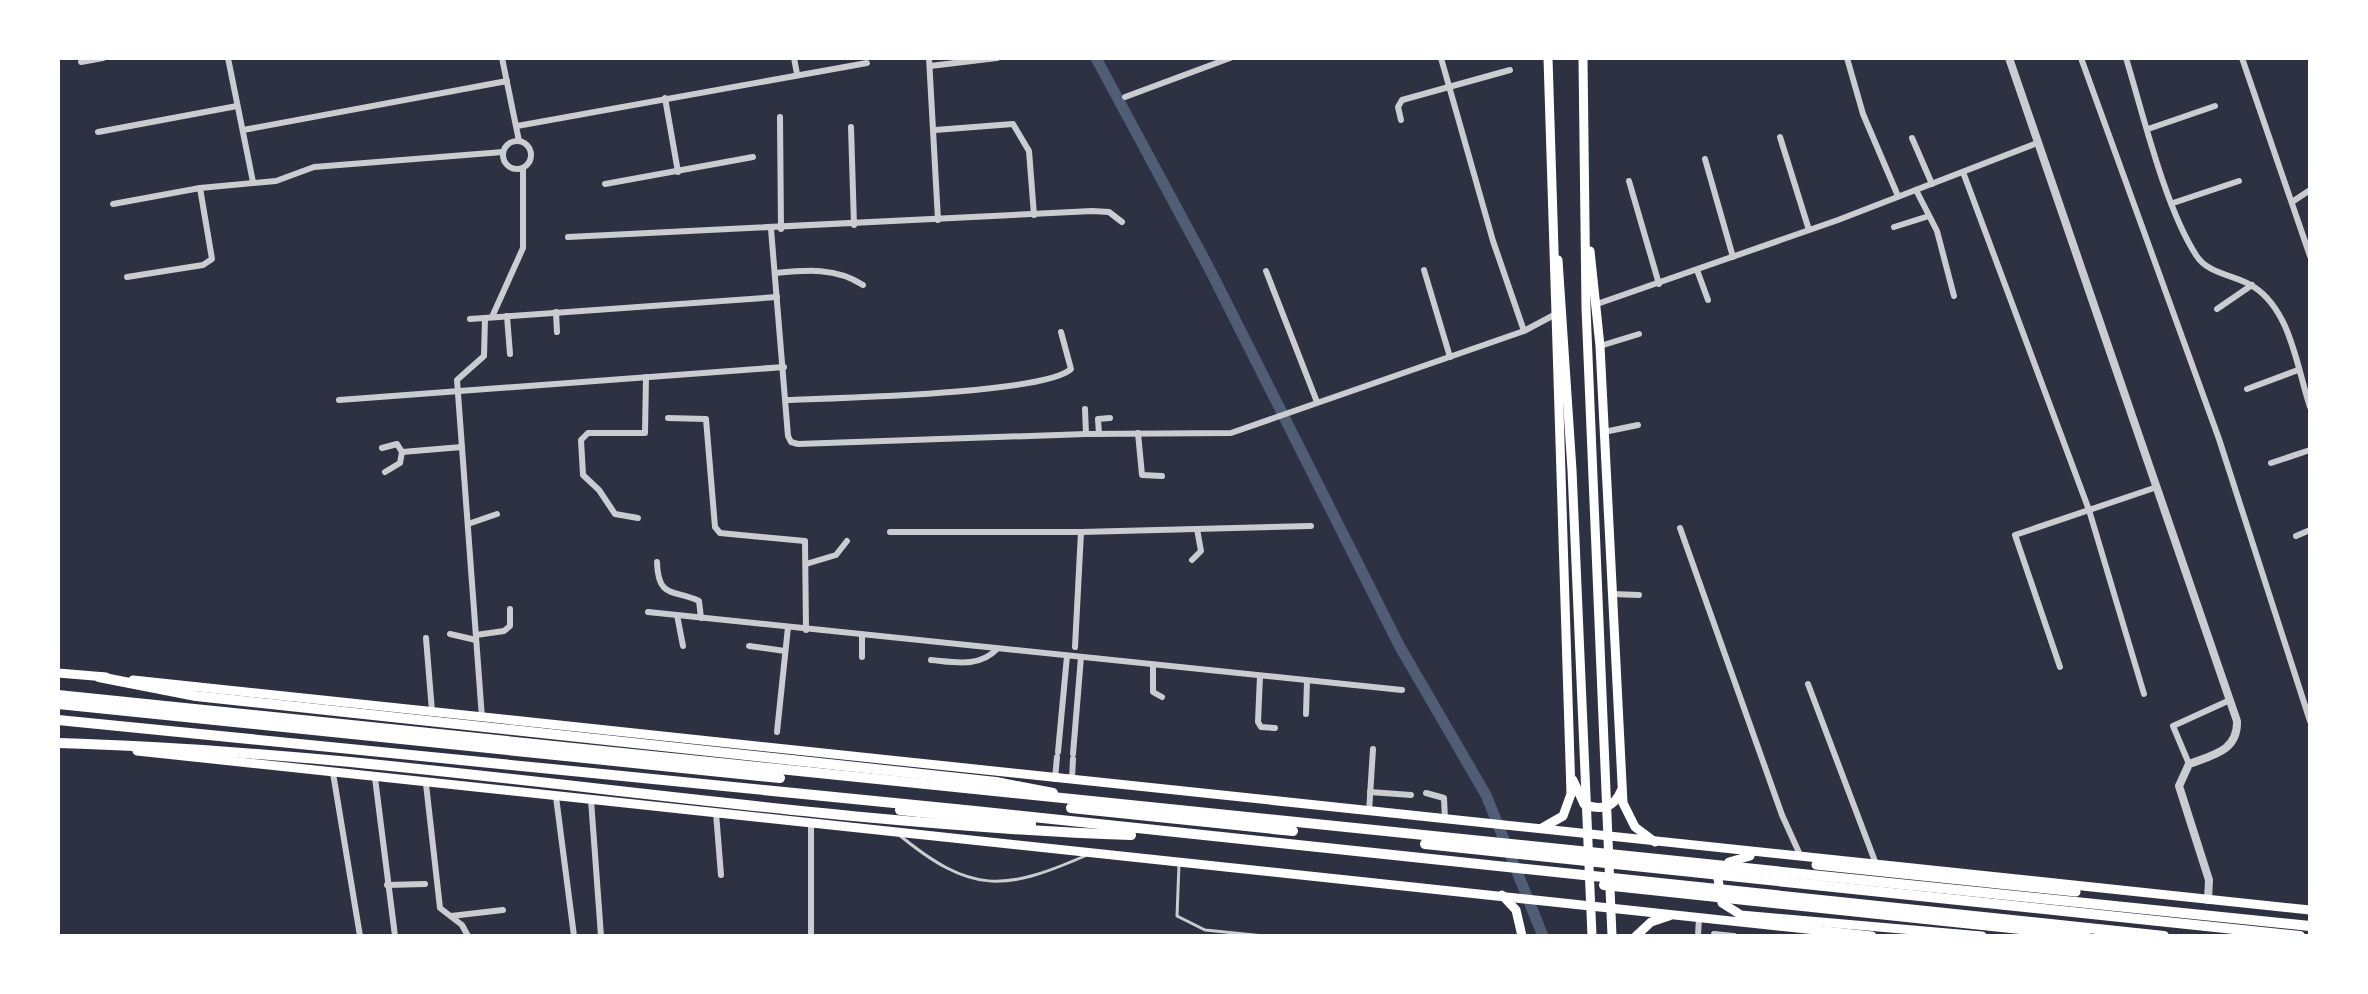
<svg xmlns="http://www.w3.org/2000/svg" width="2368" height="994" font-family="'DejaVu Sans',sans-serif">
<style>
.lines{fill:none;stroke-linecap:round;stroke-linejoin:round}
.canal{stroke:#4f5d75;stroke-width:11}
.service{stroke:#caccd0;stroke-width:3}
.minor{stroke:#caccd0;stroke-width:6}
.tertiary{stroke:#caccd0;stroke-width:8}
.secondary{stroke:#fff;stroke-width:9}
.primary{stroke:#fff;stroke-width:10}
</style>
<rect width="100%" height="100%" fill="#2d3142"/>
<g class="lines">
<path class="canal" d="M 1096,58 L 1208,266 L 1400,647 L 1486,795 L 1543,936"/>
<g class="service">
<path d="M 898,834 C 971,894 1003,892 1087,855"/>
<path d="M 1179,864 L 1177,916 L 1205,930 L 1264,936"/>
</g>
<g class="minor">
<path d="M 228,58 L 253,182"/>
<path d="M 502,58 L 519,141"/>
<path d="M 794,58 L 797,74"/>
<path d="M 929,58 L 938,220"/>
<path d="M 1441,58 L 1493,241 L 1524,331"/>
<path d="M 1847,58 L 1863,114 L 1898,196"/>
<path d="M 2081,58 L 2219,439 L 2310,721"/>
<path d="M 2126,58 C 2143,114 2165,207 2196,255 C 2208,275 2237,275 2254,287 C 2291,311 2297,368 2310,407"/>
<path d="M 2242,58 L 2310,256"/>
<path d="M 81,62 L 103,58"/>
<path d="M 930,66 L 997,58"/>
<path d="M 1125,97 L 1230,58"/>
<path d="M 665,98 L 678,172"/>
<path d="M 780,117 L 781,229"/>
<path d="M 1401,120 L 1398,107 L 1402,100 L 1510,70"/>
<path d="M 517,126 L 867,63"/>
<path d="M 851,127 L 854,225"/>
<path d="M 2148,129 L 2215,106"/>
<path d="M 243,130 L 507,81"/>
<path d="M 935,130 L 1013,124 L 1029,151 L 1034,215"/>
<path d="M 98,132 L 237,106"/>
<path d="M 1780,137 L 1809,230"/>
<path d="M 1912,138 L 1932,184"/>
<circle cx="517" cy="155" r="14"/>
<path d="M 1705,159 L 1733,257"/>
<path d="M 1963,172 L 2089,510 L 2144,694"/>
<path d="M 1629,181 L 1659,284"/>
<path d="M 605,184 L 753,157"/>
<path d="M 1916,190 L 1937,231 L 1954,296"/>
<path d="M 2292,202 L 2310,190"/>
<path d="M 2173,203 L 2239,181"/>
<path d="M 113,204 L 200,188 L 276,181 L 314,167 L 503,152"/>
<path d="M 1894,227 L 1929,216"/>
<path d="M 771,229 L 788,436 L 791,442 L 798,444 L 1086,434 L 1231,433 L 1524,331 L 1554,315"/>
<path d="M 568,237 L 1092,211 L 1109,212 L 1122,222"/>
<path d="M 1424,270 L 1450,357"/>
<path d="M 1697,270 L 1708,300"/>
<path d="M 1266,271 L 1317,402"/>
<path d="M 775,273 C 806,270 836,267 863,285"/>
<path d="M 127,277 L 203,265 L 212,259 L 200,188"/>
<path d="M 1597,304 L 1838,220 L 2037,143"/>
<path d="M 2217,309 L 2252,285"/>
<path d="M 556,312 L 557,332"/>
<path d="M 507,316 L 510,354"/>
<path d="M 492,317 L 523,248 L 523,168"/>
<path d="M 470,319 L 777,297"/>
<path d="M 1600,346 L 1639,334"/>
<path d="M 2247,389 L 2298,370"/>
<path d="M 339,400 L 784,367"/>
<path d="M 787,400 C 834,398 1044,394 1071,369 L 1061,332"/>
<path d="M 1085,409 L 1086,434"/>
<path d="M 668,418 L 706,419 L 715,527 L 720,533 L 805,541 L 806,630"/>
<path d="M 1604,432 L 1638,425"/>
<path d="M 1138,433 L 1142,475 L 1162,476"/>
<path d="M 1099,434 L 1098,419 L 1110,418"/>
<path d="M 382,448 L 397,444 L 402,452 L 400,463 L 385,472"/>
<path d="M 402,452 L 462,447"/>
<path d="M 2271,463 L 2310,450"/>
<path d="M 638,518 L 615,514 L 599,490 L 583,475 L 581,440 L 588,433 L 645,433 L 646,377"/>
<path d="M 468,524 L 497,514"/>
<path d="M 1680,528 L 1782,815 L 1801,857"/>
<path d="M 890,532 L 1081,532 L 1311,526"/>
<path d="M 2296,536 L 2310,530"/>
<path d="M 1192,560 L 1201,551 L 1197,529"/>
<path d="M 657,562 C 658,600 675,589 699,601 L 701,618"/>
<path d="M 806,564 L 836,555 L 847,541"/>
<path d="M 1612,594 L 1639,595"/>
<path d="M 648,612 L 1402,690"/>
<path d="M 677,615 L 683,646"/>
<path d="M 450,634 L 476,640"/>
<path d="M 476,635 L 504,631 L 510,626 L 510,609"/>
<path d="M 862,636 L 862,657"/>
<path d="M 426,638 L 432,711"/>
<path d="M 749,646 L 785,651"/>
<path d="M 1075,647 L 1081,532"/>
<path d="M 931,660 C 954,662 979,668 997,649"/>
<path d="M 1153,665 L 1153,692 L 1162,697"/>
<path d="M 2060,667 L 2015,535 L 2157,487"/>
<path d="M 1260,676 L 1258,722 L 1261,727 L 1275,728"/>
<path d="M 1808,684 L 1876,864"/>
<path d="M 1306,714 L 1307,681"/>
<path d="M 482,718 L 457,380 L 484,356 L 485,318"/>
<path d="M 777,732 L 788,627"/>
<path d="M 1058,752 L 1067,656"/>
<path d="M 1073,754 L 1081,657"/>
<path d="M 2189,764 L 2173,726 L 2230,700"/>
<path d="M 333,773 L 360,936"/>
<path d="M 375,778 L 395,936"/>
<path d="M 1055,779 L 1057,757"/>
<path d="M 1072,779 L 1073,759"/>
<path d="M 426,784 L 440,908 L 462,925 L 468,936"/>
<path d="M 1370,792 L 1411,795"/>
<path d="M 1426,793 L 1444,798 L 1445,820"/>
<path d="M 556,797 L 574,936"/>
<path d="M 591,800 L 601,936"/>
<path d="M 1369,812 L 1373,749"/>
<path d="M 716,813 L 721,875"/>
<path d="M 811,823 L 811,936"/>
<path d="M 387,885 L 425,884"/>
<path d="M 451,916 L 503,910"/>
<path d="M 1714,934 L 1734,936"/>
<path d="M 1698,936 L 1699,918"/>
</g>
<path class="tertiary" d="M 2009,58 L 2237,721 C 2238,751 2213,755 2189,764 L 2179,786 L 2209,880 L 2208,900"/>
<g class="secondary">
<path d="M 1583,58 L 1586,308 L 1612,936"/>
<path d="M 1590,251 L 1600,346 L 1623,803 L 1635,827 L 1655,842"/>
<path d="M 1558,260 L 1572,470 L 1592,936"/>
<path d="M 58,673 L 106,677"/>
<path d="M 133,680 L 2310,910"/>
<path d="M 137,751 L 1872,936"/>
<path d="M 1573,780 L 1584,804 C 1601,811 1614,808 1621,791"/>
<path d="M 1542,828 L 1563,816 L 1571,794 L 1548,58"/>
<path d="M 1750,856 L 1729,862 L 1718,879 L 1722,903 L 1741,915 L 1982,936"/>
<path d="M 1816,865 L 2076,892"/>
<path d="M 1502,895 L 1516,910 L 1522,936"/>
<path d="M 1636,936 L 1651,922 L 1669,916"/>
</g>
<g class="primary">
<path d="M 99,677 L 196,696 L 996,782 L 1053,793"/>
<path d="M 58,695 L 2310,926"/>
<path d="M 58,704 L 780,778"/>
<path d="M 58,720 L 975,811 L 2164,936"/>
<path d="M 58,743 C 417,753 772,823 1131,835"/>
<path d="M 1071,808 L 1293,831"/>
<path d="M 900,810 L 1031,824"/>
<path d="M 1425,844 L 2300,936"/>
<path d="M 1604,885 L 2086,936"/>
</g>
</g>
<rect width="2368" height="994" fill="none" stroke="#ffffff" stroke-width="120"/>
</svg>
